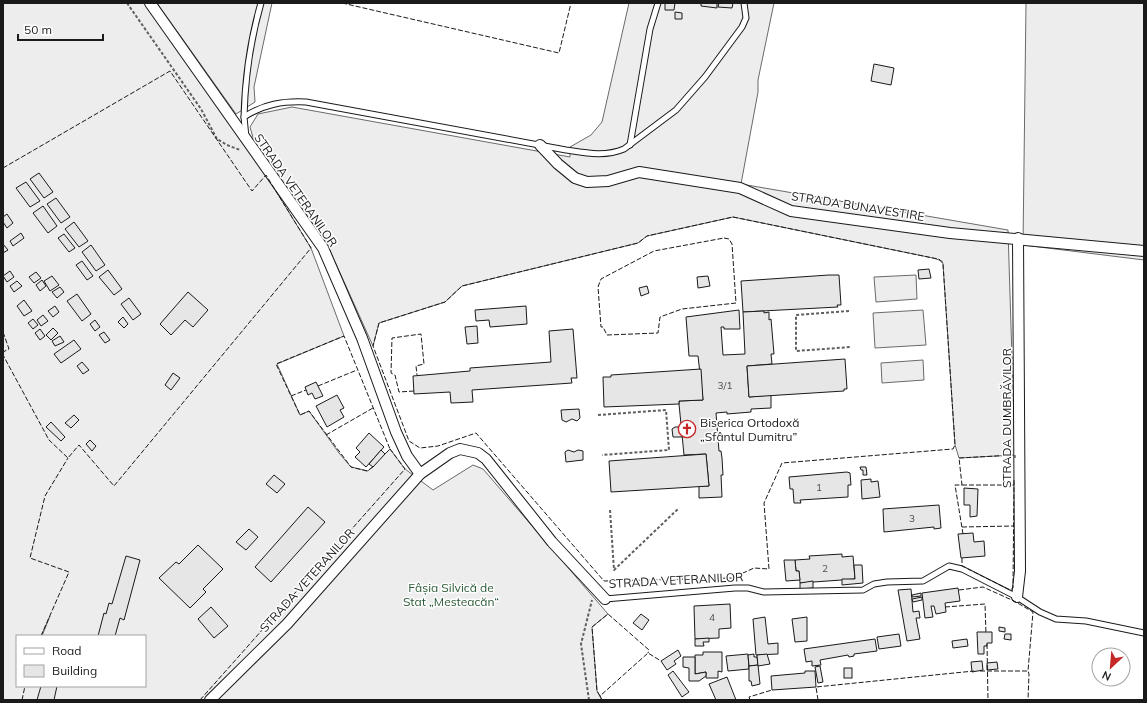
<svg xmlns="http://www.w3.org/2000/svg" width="1147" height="703" font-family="Mulish,sans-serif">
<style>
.built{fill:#ededed;stroke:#6a6a6a;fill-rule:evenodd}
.building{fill:#e6e6e6;stroke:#1a1a1a}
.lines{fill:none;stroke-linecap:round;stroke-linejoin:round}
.service-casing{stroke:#1a1a1a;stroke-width:7}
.minor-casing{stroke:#1a1a1a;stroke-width:12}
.path{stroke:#5f5f5f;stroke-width:2;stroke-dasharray:3 2;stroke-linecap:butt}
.service{stroke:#fff;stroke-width:5}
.minor{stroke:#fff;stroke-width:10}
.fence{stroke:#1a1a1a;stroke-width:1;stroke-dasharray:5 2;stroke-linecap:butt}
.labels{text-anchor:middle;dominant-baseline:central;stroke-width:3;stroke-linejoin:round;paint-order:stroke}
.number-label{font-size:10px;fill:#4d4d4d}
.street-label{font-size:12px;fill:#1a1a1a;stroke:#fff}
.poi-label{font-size:12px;fill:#1a1a1a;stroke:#fff;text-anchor:start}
.park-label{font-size:12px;fill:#2b5a34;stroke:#fff}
</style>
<rect width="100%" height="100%" fill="#fff"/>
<g class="built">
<path d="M 3,3 L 145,3 L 266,175 L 311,248 L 344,336 L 277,364 L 300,415 L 309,411 L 339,453 L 351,467 L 368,471 L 390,449 L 405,469 L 433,490 L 473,465 L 483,469 L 608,614 L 592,627 L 597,691 L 602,700 L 3,700 ZM 50,616 L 42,636 L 145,636 L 145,686 L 17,686 L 17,636 L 41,636 Z"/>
<path d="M 157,3 L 272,3 L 254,87 L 255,102 L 236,114 Z"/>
<path d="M 629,3 L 774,3 L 758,80 L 758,92 L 741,184 L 1008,230 L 1015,455 L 959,458 L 955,445 L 943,264 L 942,261 L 933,258 L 733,217 L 647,236 L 638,243 L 462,286 L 445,302 L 379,323 L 373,346 L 327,244 L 254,141 L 250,127 L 258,114 L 292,107 L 570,157 L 570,147 L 591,135 L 602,122 Z"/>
<path d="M 1026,3 L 1144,3 L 1144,260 L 1023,245 Z"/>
<path d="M 916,275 L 917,299 L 876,302 L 874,277 Z"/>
<path d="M 923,310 L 926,345 L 875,348 L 873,313 Z"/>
<path d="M 923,360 L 924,380 L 882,383 L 881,363 Z"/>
</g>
<g class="building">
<path d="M 665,3 L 675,3 L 674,10 L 665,10 Z"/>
<path d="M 701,3 L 717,3 L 717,8 L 701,6 Z"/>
<path d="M 719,3 L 733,3 L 732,8 L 718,7 Z"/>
<path d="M 675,12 L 682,13 L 682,19 L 675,19 Z"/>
<path d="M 874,64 L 894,68 L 891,85 L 871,81 Z"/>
<path d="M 39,173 L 53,192 L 44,198 L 30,179 Z"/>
<path d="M 26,182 L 40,201 L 30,207 L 16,188 Z"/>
<path d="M 56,198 L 70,217 L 61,223 L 47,204 Z"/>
<path d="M 43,206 L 57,226 L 48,233 L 33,213 Z"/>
<path d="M 7,214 L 13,223 L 7,228 L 3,222 L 3,217 Z"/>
<path d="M 74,222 L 88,241 L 79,247 L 65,229 Z"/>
<path d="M 21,233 L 24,238 L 13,246 L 10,241 Z"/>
<path d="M 64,234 L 75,248 L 69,252 L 58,238 Z"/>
<path d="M 3,244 L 8,250 L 3,253 Z"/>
<path d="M 91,245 L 105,265 L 96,271 L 82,252 Z"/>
<path d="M 82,261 L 93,276 L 87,280 L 76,265 Z"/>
<path d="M 929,269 L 931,278 L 919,279 L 918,270 Z"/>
<path d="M 108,270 L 122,289 L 114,295 L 99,277 Z"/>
<path d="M 10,271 L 14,277 L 7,282 L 3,276 Z"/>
<path d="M 36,272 L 41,278 L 34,283 L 29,277 Z"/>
<path d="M 829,275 L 839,275 L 841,305 L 837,305 L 838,307 L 743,312 L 741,281 Z"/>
<path d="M 52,276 L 59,285 L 50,291 L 44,281 Z"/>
<path d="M 708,276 L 710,286 L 698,288 L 697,277 Z"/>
<path d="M 42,280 L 46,286 L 40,291 L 36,285 Z"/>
<path d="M 17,281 L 22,286 L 14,292 L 10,286 Z"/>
<path d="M 647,286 L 649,293 L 641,296 L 639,288 Z"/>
<path d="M 60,287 L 64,292 L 57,298 L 52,292 Z"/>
<path d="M 188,292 L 208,310 L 193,327 L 185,320 L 171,335 L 160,324 Z"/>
<path d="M 77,294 L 91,314 L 82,321 L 67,301 Z"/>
<path d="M 129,298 L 141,314 L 133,320 L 121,304 Z"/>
<path d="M 24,300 L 32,311 L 24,316 L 17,306 Z"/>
<path d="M 55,306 L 59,312 L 53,317 L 48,311 Z"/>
<path d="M 526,306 L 527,324 L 490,327 L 489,320 L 476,321 L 475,310 Z"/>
<path d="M 739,310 L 740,329 L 724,329 L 724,327 L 721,327 L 723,355 L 745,354 L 743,312 L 764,311 L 764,313 L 769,312 L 769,320 L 771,319 L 774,354 L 771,354 L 772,364 L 747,366 L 749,397 L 771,395 L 771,408 L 751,409 L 751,412 L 727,414 L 727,412 L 716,413 L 719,451 L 721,451 L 722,458 L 723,475 L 721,475 L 722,497 L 699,498 L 699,486 L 709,486 L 706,454 L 684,455 L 679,404 L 679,401 L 703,400 L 698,356 L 689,356 L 686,317 Z"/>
<path d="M 43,315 L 48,321 L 41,326 L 37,320 Z"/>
<path d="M 123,317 L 128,324 L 124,328 L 118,322 Z"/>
<path d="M 33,319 L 38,325 L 33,329 L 28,323 Z"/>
<path d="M 95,320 L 100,327 L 95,331 L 90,324 Z"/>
<path d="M 477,326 L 478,343 L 467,344 L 465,327 Z"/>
<path d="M 53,328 L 58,333 L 51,340 L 46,335 Z"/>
<path d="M 40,329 L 45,336 L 40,340 L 35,333 Z"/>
<path d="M 573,329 L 577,378 L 571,378 L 572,383 L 472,390 L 473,402 L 451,403 L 450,392 L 414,394 L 413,376 L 470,371 L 470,368 L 551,362 L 549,331 Z"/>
<path d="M 104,332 L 110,340 L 105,343 L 99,335 Z"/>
<path d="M 60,336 L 64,342 L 55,346 L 52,341 Z"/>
<path d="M 74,340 L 81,349 L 61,363 L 54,354 Z"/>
<path d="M 845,359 L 847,389 L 844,389 L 844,391 L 749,397 L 747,366 Z"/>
<path d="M 82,362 L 89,370 L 83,374 L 77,366 Z"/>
<path d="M 701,369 L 703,400 L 679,401 L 679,404 L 604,407 L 603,377 L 611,377 L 611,375 Z"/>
<path d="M 173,373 L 180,378 L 171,390 L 165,385 Z"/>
<path d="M 316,382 L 323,396 L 315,399 L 312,393 L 308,395 L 305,387 Z"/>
<path d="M 337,395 L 344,408 L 340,410 L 344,417 L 327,427 L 316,406 Z"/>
<path d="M 579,409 L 580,418 L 577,421 L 572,419 L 566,422 L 562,420 L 561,410 Z"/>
<path d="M 74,415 L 79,420 L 71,428 L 65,423 Z"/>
<path d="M 51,422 L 65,437 L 61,441 L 46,427 Z"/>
<path d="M 675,427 L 681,427 L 682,437 L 673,437 L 672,429 Z"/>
<path d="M 369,433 L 384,447 L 366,467 L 355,457 L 360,452 L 356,448 Z"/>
<path d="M 90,440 L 96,446 L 92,451 L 86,444 Z"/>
<path d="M 381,450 L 385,454 L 373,467 L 369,464 Z"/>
<path d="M 568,450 L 574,452 L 578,450 L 583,451 L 583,460 L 566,462 L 565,452 Z"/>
<path d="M 706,454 L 709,486 L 611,492 L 609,461 Z"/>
<path d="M 860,467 L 866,467 L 867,475 L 863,475 L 863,470 L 861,470 Z"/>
<path d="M 847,472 L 850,473 L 851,485 L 848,485 L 848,497 L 800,500 L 801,503 L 794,503 L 793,489 L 790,489 L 789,477 Z"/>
<path d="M 274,475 L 285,484 L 277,493 L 266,484 Z"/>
<path d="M 871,479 L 871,482 L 878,481 L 880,497 L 862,499 L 861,480 Z"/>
<path d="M 964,488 L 978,489 L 977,516 L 970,517 L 970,505 L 964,505 Z"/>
<path d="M 939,505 L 941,528 L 934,529 L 934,527 L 884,532 L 883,509 Z"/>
<path d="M 308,507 L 325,522 L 271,582 L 255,567 Z"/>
<path d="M 249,529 L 258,537 L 246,550 L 236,542 Z"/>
<path d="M 973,533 L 974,542 L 984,541 L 985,556 L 961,558 L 958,534 Z"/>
<path d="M 198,545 L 223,569 L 203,589 L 206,592 L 190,608 L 159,578 L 176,562 L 179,564 Z"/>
<path d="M 842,554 L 842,557 L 853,556 L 855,579 L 800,583 L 799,571 L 796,571 L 795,560 L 810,559 L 809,556 Z"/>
<path d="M 126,556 L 140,560 L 124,620 L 120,618 L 115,636 L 98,636 L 104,613 L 106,614 L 109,603 L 112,604 Z"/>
<path d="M 784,560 L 795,560 L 796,571 L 799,571 L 800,580 L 786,581 Z"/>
<path d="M 854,565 L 862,565 L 863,583 L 842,585 L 842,579 L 855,579 Z"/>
<path d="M 813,581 L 813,588 L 800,589 L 800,583 Z"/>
<path d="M 958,588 L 960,601 L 945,603 L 946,612 L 936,614 L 934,606 L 931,606 L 933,617 L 925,618 L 922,593 Z"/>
<path d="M 911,589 L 913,612 L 919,611 L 920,618 L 916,618 L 920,639 L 907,641 L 898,590 Z"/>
<path d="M 921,593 L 921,596 L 912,597 L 912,595 Z"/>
<path d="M 922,597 L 922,600 L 913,602 L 912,599 Z"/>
<path d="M 730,604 L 731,628 L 719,629 L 719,638 L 695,639 L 694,606 Z"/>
<path d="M 211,607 L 228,626 L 214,638 L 198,619 Z"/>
<path d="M 641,614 L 649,620 L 642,630 L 633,623 Z"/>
<path d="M 765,617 L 768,644 L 778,643 L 778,654 L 756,655 L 753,619 Z"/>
<path d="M 807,617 L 807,641 L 795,642 L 792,619 Z"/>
<path d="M 999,627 L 1005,628 L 1005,632 L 999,631 Z"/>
<path d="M 977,632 L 992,632 L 992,643 L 987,643 L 987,646 L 984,646 L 984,654 L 978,654 Z"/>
<path d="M 899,634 L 901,646 L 879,649 L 877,637 Z"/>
<path d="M 1005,634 L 1011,634 L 1011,640 L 1004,639 Z"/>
<path d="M 709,638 L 709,642 L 703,642 L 704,646 L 695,646 L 695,639 Z"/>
<path d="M 875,639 L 877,651 L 854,654 L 854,656 L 849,657 L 848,655 L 820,660 L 821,665 L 812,666 L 812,661 L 806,662 L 804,649 Z"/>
<path d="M 967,639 L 968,646 L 953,648 L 952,641 Z"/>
<path d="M 678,650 L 681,656 L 674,661 L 676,664 L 667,670 L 661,661 Z"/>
<path d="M 703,652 L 722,652 L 722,672 L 718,671 L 718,678 L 706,678 L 706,672 L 695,674 L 695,655 L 703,655 Z"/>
<path d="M 748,654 L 749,669 L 728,671 L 726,656 Z"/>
<path d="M 754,654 L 754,657 L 757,657 L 758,665 L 749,666 L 748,655 Z"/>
<path d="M 767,654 L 770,664 L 758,666 L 757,655 Z"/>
<path d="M 683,657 L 695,657 L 695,674 L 706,672 L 706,676 L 699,681 L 689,681 L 689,668 L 683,667 Z"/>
<path d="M 982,661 L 983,670 L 972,672 L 971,662 Z"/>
<path d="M 997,662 L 998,669 L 987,670 L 987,663 Z"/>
<path d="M 758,665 L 760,684 L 752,686 L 751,681 L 749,681 L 749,666 Z"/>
<path d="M 820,666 L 823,682 L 818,683 L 815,667 Z"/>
<rect x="844" y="668" width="8" height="10"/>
<path d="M 673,671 L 689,692 L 682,697 L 668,675 Z"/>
<path d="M 805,671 L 815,671 L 816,687 L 772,690 L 771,676 L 805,673 Z"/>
<path d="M 727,677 L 736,700 L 716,700 L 709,684 Z"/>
<path d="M 41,686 L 57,686 L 54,700 L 37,700 Z"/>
</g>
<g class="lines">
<defs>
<g id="service">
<path d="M 244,117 C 245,78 250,41 261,3"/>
<path d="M 246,137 L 244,117 C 264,104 283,101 306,102 L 566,150 C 586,153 605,157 624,149 L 676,110 L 705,77 L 742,27 L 746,18 L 744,3"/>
<path d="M 630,145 L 650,29 L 658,3"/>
<path d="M 605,599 L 735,588 L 748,588 L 764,592 L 863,590 L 874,584 L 887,582 L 923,581 L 949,566 L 962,569 L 1017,597 L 1040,612 L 1056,619 L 1086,621 L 1144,633"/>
</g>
<g id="minor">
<path d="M 150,3 L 323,248 L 362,338 L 396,432 L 407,456 L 420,474"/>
<path d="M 540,145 L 558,164 L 575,178 L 587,182 L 608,181 L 639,172 L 740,188 L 791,211 L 950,233 L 1144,251"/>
<path d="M 1017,597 L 1020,571 L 1018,238"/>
<path d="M 210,700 L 287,624 L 420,474 L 450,453 L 460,449 L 478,453 L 486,459 L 552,542 L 605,599"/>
</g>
</defs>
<use href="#service" class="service-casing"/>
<use href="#minor" class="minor-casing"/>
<g class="path">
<path d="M 127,3 L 201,109 L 217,139 L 227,145 L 240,150"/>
<path d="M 849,311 L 796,315 L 796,351 L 851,347"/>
<path d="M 598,415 L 666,410 L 669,450 L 602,455"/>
<path d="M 610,510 L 614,570 L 679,508"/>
<path d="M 589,700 L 581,644 L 592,600"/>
</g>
<use href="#service" class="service"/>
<use href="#minor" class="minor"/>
<g class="fence">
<path d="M 342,3 L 559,53 L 571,3"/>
<path d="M 3,168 L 170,71 L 252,191 L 266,175 L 311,248 L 114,486 L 79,445 L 68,458 L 49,440 L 3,355"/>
<path d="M 733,217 L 933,258 L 939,259 L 943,264 L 955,445 L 953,449 L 782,463 L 764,503 L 769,569 L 754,568 L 732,578 L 604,581 L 476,433 L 438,446 L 420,448 L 409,441 L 373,346 L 379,323 L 445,302 L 462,286 L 638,243 L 647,236 Z"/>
<path d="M 724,238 L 729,239 L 732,244 L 736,303 L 682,309 L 660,317 L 658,333 L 607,335 L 603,327 L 601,327 L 598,287 L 601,279 L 654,251 Z"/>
<path d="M 3,332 L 9,349 L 3,352"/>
<path d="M 318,386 L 357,370"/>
<path d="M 414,391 L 399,392 L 395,375 L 391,373 L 392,338 L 421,334 L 424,364 L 416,366 L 417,375"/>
<path d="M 291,396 L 306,390"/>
<path d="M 326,435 L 373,408"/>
<path d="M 373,467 L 367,471 L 351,467 L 309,411 L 300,415 L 276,364 L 344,336 L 390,449 L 385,454"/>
<path d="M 962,485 L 1014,485"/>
<path d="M 962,527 L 1013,526"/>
<path d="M 963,534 L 955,485 L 962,485 L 959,458 L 1015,455 L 1015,458"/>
<path d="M 962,558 L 962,566 L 1010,590 L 1013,588 L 1014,480"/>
<path d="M 959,590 L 983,587 L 1014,601 L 1033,612 L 1028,671 L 1029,674 L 1028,700"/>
<path d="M 945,607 L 985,604 L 986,634"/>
<path d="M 41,636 L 69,572 L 30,558 L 45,496 L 68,458"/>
<path d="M 987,644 L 988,700"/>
<path d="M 980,671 L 1028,671"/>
<path d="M 600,696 L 597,691 L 592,627 L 608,614 L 649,650 L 648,653"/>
<path d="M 22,700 L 25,686"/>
<path d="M 200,700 L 405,469 L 390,449"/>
<path d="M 602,700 L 600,696 L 648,653 L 661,661"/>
<path d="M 750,700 L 749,697 L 772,690"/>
<path d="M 818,700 L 816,687 L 974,671"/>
</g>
</g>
<defs>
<symbol id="church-ring" viewBox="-11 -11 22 22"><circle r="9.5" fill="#fff" stroke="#c62828" stroke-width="1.5"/><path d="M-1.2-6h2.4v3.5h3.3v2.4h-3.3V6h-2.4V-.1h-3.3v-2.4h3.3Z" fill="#c62828"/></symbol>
</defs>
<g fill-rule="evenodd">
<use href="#church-ring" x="677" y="419" width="20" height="20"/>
</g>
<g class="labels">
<g class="number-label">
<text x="725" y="385">3/1</text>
<text x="819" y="487">1</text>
<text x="912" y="518">3</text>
<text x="825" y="568">2</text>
<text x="712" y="617">4</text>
</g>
<g class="street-label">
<text transform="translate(296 190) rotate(55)">STRADA VETERANILOR</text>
<text transform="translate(858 206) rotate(9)">STRADA BUNAVESTIRE</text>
<text transform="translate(1006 418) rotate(-90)">STRADA DUMBRĂVILOR</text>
<text transform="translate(307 580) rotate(-48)">STRADA VETERANILOR</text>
<text transform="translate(676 580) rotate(-3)">STRADA VETERANILOR</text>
</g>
<g class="poi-label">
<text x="700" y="422">Biserica Ortodoxă<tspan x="700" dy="14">„Sfântul Dumitru”</tspan></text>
</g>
<g class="park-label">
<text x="451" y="587">Fâșia Silvică de<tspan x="451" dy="14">Stat „Mesteacăn“</tspan></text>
</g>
</g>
<rect width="1147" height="703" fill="none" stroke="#1a1a1a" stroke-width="8"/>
<rect x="16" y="635" width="130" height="52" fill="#ffffff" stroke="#a3a3a3"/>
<rect x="24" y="648" width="20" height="6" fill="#ffffff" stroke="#a3a3a3"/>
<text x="52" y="655" font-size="12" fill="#1a1a1a">Road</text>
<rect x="24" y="665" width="20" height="12" fill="#e6e6e6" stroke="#a3a3a3"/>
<text x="52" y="675" font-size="12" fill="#1a1a1a">Building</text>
<g transform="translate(1111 667) rotate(206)"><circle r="19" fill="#ffffff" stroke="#a3a3a3"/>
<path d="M0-3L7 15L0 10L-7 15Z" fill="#c62828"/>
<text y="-6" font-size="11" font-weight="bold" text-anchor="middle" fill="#1a1a1a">N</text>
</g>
<path d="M18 34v6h85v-6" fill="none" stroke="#1a1a1a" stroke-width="2"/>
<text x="24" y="34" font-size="12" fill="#1a1a1a" stroke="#ffffff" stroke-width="3" paint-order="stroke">50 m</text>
</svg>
